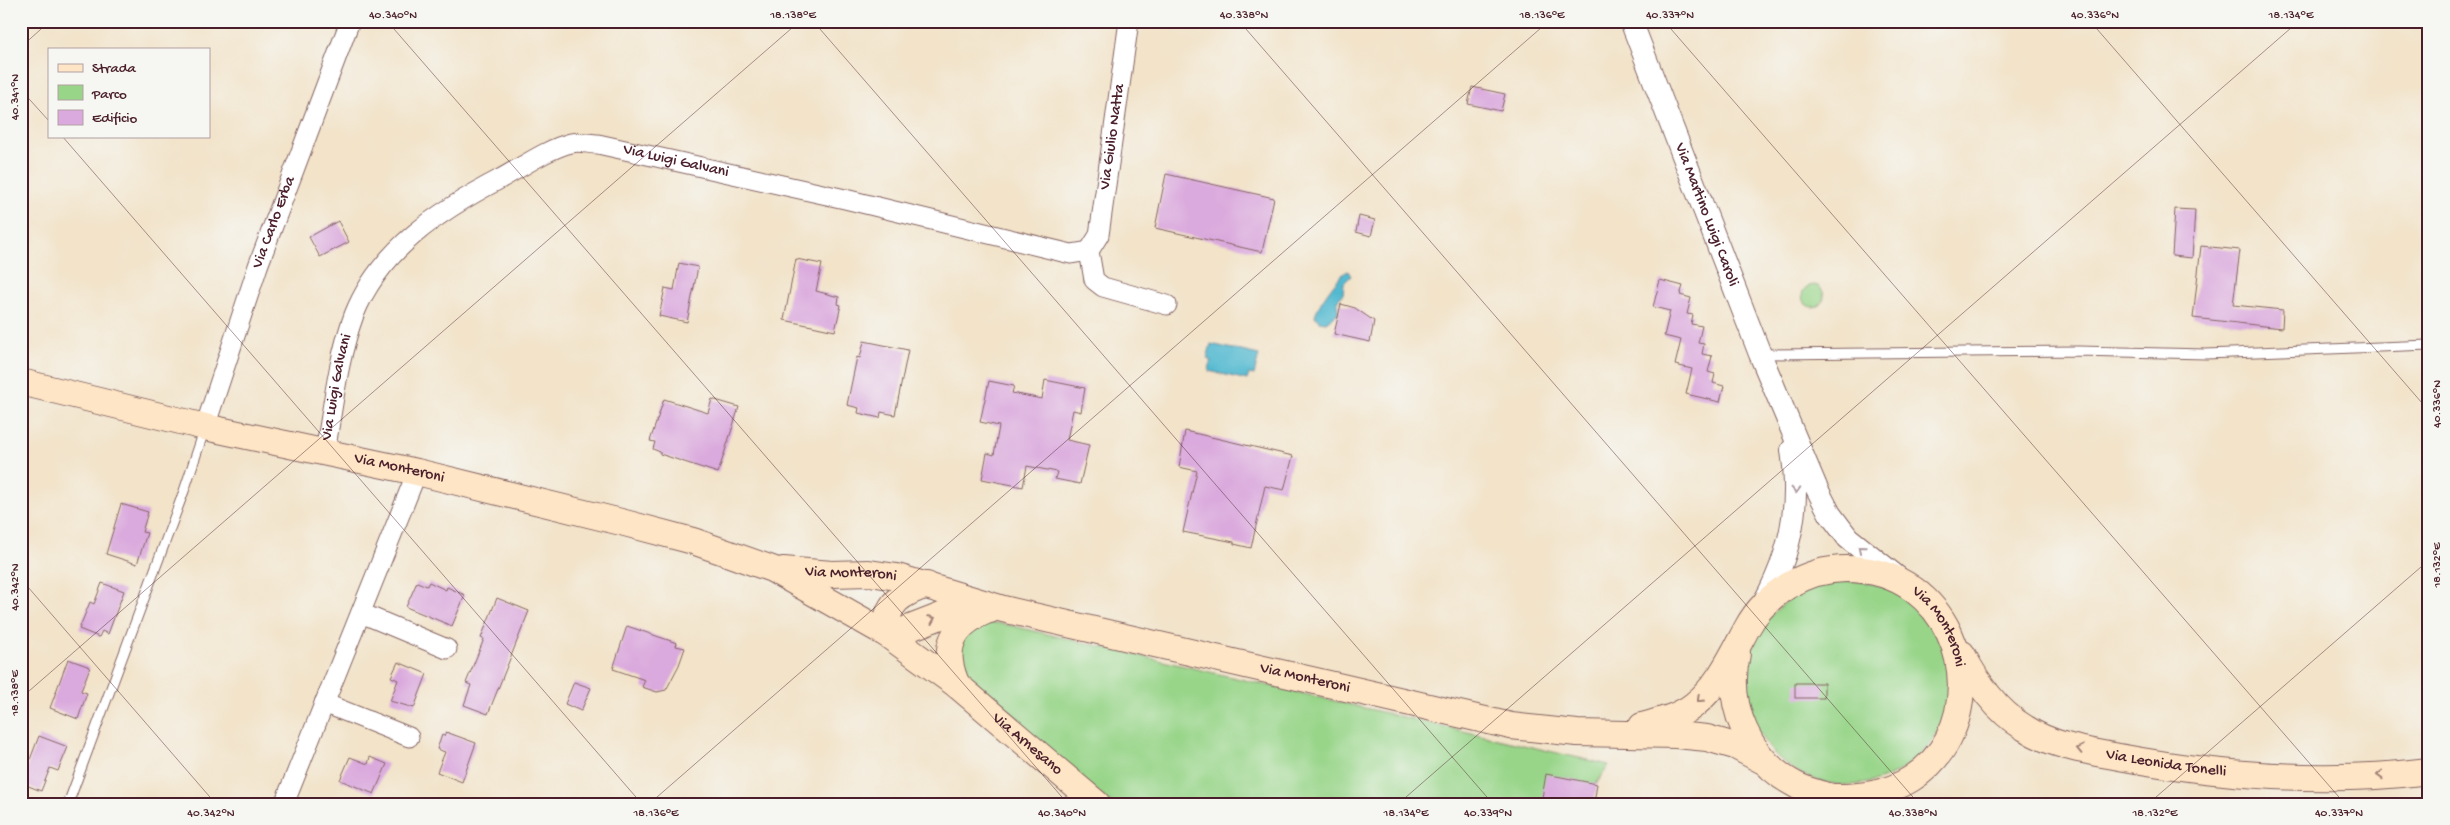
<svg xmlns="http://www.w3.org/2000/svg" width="2450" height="825" font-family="'Gochi Hand',sans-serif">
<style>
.green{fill:#98d589;stroke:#717a5a}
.water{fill:#52b9d0;stroke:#4e6c7e}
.building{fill:#daa9dd}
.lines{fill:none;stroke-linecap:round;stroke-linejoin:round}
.service-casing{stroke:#856462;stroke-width:11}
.minor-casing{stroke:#856462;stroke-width:21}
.tertiary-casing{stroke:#856462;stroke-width:24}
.secondary-casing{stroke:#856462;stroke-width:28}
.service{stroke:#fff;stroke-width:9}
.minor{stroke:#fff;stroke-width:19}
.tertiary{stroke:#fff;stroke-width:22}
.secondary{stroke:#fee5c5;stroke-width:26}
.oneway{stroke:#ae9aa0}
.oneway2{stroke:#a48278}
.ticks{fill:none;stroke:#4a1f2b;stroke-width:1;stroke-opacity:0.45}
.labels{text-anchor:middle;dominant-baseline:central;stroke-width:4.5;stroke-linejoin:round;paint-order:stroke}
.street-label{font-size:16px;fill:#4a1f2b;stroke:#f6f6f2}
.neatline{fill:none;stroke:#4a1f2b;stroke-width:2}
.ticks-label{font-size:12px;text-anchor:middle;fill:#4a1f2b}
</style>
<rect width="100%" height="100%" fill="#f6f6f2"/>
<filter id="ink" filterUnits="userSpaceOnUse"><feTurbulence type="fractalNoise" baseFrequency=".02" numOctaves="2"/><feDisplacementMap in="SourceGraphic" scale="10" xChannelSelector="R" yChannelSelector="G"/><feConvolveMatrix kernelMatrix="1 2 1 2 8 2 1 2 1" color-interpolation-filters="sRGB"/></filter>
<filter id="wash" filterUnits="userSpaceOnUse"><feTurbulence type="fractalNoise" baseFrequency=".0096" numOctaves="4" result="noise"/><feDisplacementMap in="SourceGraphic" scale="20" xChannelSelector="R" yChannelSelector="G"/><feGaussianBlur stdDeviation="1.12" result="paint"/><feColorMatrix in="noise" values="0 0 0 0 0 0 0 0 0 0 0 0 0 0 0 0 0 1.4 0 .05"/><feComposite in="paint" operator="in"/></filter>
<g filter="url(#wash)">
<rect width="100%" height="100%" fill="#f2e3c9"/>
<g class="green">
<circle cx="1813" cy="296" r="11"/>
<circle cx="1848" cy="683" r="102"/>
<path d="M 991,623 L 1004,624 L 1609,765 L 1583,804 L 1112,804 L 984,698 L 957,666 L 964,635 L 977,626 Z"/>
</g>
<g class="water">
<path d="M 1348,271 L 1351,276 L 1344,283 L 1343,294 L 1337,301 L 1338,313 L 1326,322 L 1319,321 L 1315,316 C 1316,307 1339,274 1348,271 Z"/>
<path d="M 1211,344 L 1259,355 L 1254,375 L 1249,374 L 1247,380 L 1209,371 L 1211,360 L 1207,359 Z"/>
</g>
<g id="blocks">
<g class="building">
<path d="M 1472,87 L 1505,94 L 1501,111 L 1468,104 Z"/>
<path d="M 1166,174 L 1274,198 L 1262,252 L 1155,228 Z"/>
<path d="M 2175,209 L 2195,210 L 2192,258 L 2172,256 Z"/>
<path d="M 1359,216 L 1375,220 L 1371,236 L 1356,232 Z"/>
<path d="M 338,221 L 349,242 L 320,257 L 309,237 Z"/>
<path d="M 2201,246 L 2240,250 L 2233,305 L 2283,310 L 2282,328 L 2193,318 Z"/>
<path d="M 796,259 L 822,264 L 816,291 L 839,297 L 838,304 L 841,305 L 835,331 L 784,320 Z"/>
<path d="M 679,263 L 698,267 L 687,322 L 659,316 L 665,288 L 674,290 Z"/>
<path d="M 1660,280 L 1683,286 L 1680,295 L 1691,298 L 1687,314 L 1693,315 L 1691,324 L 1702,326 L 1698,343 L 1704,344 L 1702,354 L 1712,356 L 1708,372 L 1715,374 L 1713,383 L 1724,386 L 1720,402 L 1686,394 L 1692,369 L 1675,365 L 1681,340 L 1664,336 L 1670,311 L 1653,307 Z"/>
<path d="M 1341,304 L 1355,308 L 1374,321 L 1370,342 L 1334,334 Z"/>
<path d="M 864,341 L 908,350 L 895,415 L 881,412 L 880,418 L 858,413 L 859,408 L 847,405 L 857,357 L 860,358 Z"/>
<path d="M 1045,380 L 1085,388 L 1081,412 L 1073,410 L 1067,440 L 1089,445 L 1080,484 L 1055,479 L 1057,472 L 1027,466 L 1023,487 L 982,479 L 987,453 L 994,455 L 999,426 L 980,422 L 989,381 L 1014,386 L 1012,393 L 1042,399 Z"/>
<path d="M 664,399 L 708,413 L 712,399 L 739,407 L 718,473 L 660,454 L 660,452 L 653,449 L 655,442 L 650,441 Z"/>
<path d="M 1185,431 L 1293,456 L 1284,490 L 1265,486 L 1251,548 L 1234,544 L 1234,542 L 1183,532 L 1197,471 L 1179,467 Z"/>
<path d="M 121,504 L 148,512 L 142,532 L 147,533 L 137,564 L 106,554 Z"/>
<path d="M 417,582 L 427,586 L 429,582 L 446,590 L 447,587 L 465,595 L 452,626 L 406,607 Z"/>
<path d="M 102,583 L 124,591 L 108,634 L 102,631 L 99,637 L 79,629 L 90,602 L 94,604 Z"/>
<path d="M 497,598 L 529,611 L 488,714 L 464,705 L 471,685 L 466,683 L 484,639 L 481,638 Z"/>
<path d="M 627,626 L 677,643 L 676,646 L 685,648 L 679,665 L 666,690 L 657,692 L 642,687 L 645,680 L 613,669 Z"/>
<path d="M 68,659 L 90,667 L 81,691 L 87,693 L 78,719 L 50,708 Z"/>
<path d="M 398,662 L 427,674 L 414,708 L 390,701 L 398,680 L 391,677 Z"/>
<path d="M 574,682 L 591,688 L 581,711 L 565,704 Z"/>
<rect x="1795" y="683" width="29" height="15"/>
<path d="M 446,732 L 476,743 L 462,782 L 437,772 L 445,752 L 437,749 L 442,735 L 444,736 Z"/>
<path d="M 39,736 L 68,747 L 58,771 L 50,768 L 41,791 L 21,783 Z"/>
<path d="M 350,757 L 368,764 L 370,757 L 387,764 L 374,794 L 340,780 Z"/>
<path d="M 1546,774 L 1597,784 L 1594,804 L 1541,804 Z"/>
</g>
</g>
</g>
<g filter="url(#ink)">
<use href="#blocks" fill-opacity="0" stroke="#856462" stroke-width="1"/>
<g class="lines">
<defs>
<g id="service">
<path d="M 1762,354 L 2078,351 L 2206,354 L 2429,345"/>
<path d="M 68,804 L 184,491 L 205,428"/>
</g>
<g id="minor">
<path id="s1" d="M 1089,251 L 1099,235 L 1129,21"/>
<path id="s2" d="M 205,427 L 258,266 L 350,21"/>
<path id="s3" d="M 325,452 C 333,407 338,358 354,315 C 380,249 441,210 500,179 C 522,167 547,149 571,143 C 579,141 590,144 598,144 L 845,199 L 1071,254 L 1089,251 L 1094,280 L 1103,287 L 1167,305"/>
<path d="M 361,613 L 447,649"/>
<path d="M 324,703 L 409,737"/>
<path d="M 284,804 L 417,472"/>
</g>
<g id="tertiary">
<path id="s4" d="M 1631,21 L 1760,354 L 1816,487 L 1830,514 L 1848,538 L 1897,577"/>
<path d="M 1763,604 C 1791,555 1801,505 1792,450"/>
</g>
<g id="secondary">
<path id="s5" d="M 21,382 L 205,427 L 417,472 L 621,522 L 693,541 L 772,569 L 885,633 L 957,685 L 1097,804"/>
<path id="s6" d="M 783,570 L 832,574 L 869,573 L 897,577 L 1003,609 L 1511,726 L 1577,733 L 1676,735 L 1707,738 L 1735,746 L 1765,762"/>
<path d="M 885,633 L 905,630 L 941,616 L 990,610"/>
<path d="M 885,633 C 886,603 901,593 927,585"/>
<path d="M 1737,654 C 1725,705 1749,761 1796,785 C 1813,794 1833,796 1852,803"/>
<path id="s7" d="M 1962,654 C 1977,682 1996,711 2025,728 C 2052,746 2087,751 2119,757 C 2221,776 2326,784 2429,771"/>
<path d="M 957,685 C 942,652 949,627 984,612"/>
<path id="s8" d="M 1642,726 C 1660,721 1679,717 1694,705 C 1719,685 1732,656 1747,628 C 1766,593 1806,569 1846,569 C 1870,569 1894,575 1914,590 C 1976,636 1978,737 1911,779 C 1887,794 1862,797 1835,797"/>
</g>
</defs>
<use href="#service" class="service-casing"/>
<use href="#minor" class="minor-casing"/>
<use href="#tertiary" class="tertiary-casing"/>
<use href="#secondary" class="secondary-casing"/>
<use href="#service" class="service"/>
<use href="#minor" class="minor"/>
<use href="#tertiary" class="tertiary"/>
<use href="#secondary" class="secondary"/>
</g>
<defs><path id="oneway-chevron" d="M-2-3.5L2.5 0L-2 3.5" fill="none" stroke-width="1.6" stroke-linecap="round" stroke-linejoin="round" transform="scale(1.25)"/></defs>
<g class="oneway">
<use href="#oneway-chevron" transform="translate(1796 490) rotate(88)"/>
<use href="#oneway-chevron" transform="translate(1861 549) rotate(-140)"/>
</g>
<g class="oneway2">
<use href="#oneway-chevron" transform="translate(932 619) rotate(-24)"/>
<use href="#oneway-chevron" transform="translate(1700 699) rotate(136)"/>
<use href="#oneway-chevron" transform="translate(2080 749) rotate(-167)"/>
<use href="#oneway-chevron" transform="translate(2380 775) rotate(178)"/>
</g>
</g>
<path class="ticks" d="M 387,21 L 1068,804M 813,21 L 1493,804M 1239,21 L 1919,804M 1664,21 L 2345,804M 2090,21 L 2429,411M 21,47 L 50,21M 21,90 L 49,121M 62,136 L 642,804M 21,579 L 216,804M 21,698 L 800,21M 649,804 L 1549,21M 1398,804 L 2299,21M 2148,804 L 2429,560"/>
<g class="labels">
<g class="street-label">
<text stroke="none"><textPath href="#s1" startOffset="118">Via Giulio Natta</textPath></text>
<text stroke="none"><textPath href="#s3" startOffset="531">Via Luigi Galvani</textPath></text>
<text stroke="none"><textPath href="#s4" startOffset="208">Via Martino Luigi Caroli</textPath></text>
<text stroke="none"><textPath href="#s2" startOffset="216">Via Carlo Erba</textPath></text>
<text stroke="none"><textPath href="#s3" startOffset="66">Via Luigi Galvani</textPath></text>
<text stroke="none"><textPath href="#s5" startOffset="388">Via Monteroni</textPath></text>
<text stroke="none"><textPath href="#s6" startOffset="68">Via Monteroni</textPath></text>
<text stroke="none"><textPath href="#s8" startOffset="389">Via Monteroni</textPath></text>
<text stroke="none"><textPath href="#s6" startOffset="535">Via Monteroni</textPath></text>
<text stroke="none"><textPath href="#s5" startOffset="1085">Via Arnesano</textPath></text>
<text stroke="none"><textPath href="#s7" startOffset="245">Via Leonida Tonelli</textPath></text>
</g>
</g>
<rect width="2450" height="825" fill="none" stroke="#f6f6f2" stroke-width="55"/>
<rect x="48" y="48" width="162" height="90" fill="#f6f6f2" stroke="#b1a0a2"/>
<rect x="58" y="64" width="25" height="8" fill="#fee5c5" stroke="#b1a0a2"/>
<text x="92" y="72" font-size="15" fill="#4a1f2b">Strada</text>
<rect x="58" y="85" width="25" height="15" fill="#98d589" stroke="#b1a0a2"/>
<text x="92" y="98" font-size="15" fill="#4a1f2b">Parco</text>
<rect x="58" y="110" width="25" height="15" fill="#daa9dd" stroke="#b1a0a2"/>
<text x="92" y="122" font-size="15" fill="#4a1f2b">Edificio</text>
<rect x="28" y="28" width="2394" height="770" class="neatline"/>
<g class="ticks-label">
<text x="393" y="18">40.340°N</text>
<text x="793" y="18">18.138°E</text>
<text x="1244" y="18">40.338°N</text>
<text x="1542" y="18">18.136°E</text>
<text x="1670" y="18">40.337°N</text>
<text x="2095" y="18">40.336°N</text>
<text x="2291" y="18">18.134°E</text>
<text transform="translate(14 97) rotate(-90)" y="4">40.341°N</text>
<text transform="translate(2436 404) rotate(-90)" y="4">40.336°N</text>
<text transform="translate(2436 565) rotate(-90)" y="4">18.132°E</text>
<text transform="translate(14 587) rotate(-90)" y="4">40.342°N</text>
<text transform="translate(14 693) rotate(-90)" y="4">18.138°E</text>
<text x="211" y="816">40.342°N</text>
<text x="656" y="816">18.136°E</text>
<text x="1062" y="816">40.340°N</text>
<text x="1406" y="816">18.134°E</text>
<text x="1488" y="816">40.339°N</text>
<text x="1913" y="816">40.338°N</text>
<text x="2155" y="816">18.132°E</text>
<text x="2339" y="816">40.337°N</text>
</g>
</svg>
